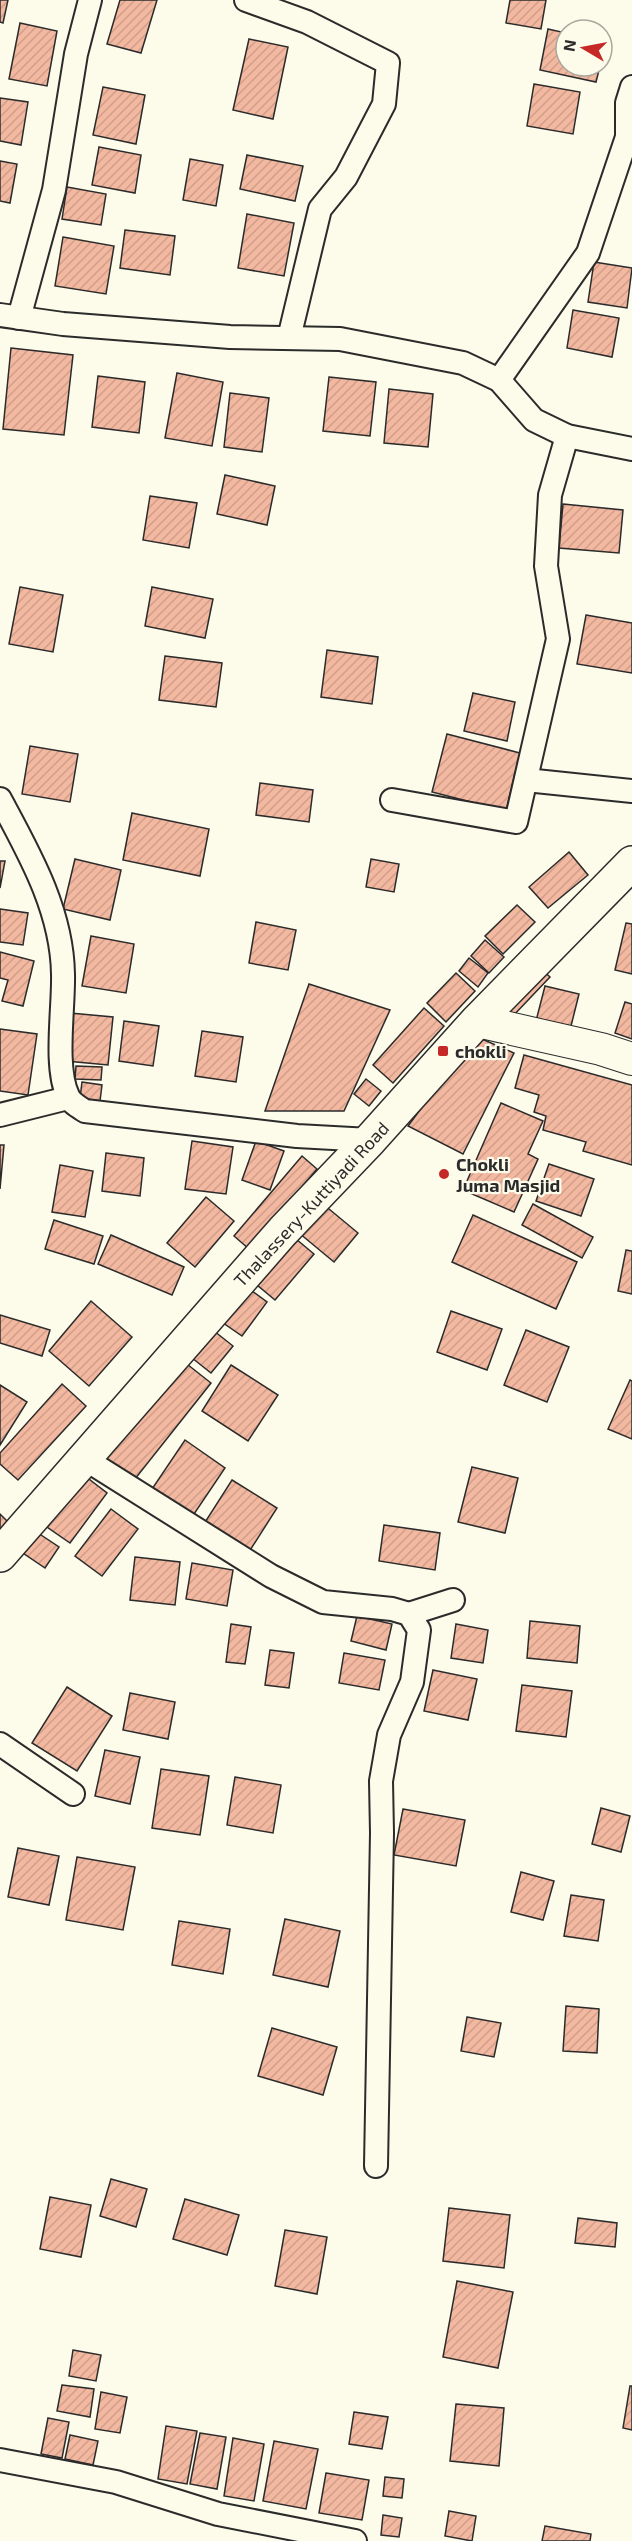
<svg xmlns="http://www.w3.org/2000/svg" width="632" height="2541" font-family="'Exo 2',sans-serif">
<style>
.building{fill:url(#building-hatch);stroke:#2b2b2b;stroke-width:1.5}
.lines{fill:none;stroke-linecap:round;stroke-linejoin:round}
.minor-casing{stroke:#2b2b2b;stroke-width:26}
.secondary-casing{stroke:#2b2b2b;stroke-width:34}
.primary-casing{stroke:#2b2b2b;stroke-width:36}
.minor{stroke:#fdfbea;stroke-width:22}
.secondary{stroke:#fdfbea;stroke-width:32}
.primary{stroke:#fdfbea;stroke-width:33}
.poi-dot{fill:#c62828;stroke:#fdfbea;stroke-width:2}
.labels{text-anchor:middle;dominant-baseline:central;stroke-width:4.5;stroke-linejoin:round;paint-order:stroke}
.poi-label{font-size:18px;font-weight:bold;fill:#2b2b2b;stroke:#fdfbea;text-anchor:start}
.street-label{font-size:18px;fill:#2b2b2b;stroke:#fdfbea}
</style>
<defs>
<pattern id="building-hatch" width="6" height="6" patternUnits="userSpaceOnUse" patternTransform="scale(1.5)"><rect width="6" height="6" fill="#f2b8a0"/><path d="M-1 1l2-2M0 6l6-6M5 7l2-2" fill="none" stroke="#d09e8a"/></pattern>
</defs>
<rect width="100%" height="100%" fill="#fdfbea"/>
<g class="building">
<path d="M 0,0 L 8,0 L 3,23 L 0,22 Z"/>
<path d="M 120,0 L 157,0 L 141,53 L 107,44 Z"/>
<path d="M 510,0 L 546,0 L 541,29 L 506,23 Z"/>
<path d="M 20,23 L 57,31 L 47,86 L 9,79 Z"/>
<path d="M 548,29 L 566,33 L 566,66 L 600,66 L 596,82 L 540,70 Z"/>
<path d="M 249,39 L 288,47 L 273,119 L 233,110 Z"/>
<path d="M 534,84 L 580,92 L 573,134 L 527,126 Z"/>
<path d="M 103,87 L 145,95 L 136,144 L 93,135 Z"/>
<path d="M 0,98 L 28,102 L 21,145 L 0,141 Z"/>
<path d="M 99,147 L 141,155 L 135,193 L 92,185 Z"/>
<path d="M 247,155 L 303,166 L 295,201 L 240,189 Z"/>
<path d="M 190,159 L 223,165 L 216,206 L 183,200 Z"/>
<path d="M 0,161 L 17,164 L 10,203 L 0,201 Z"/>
<path d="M 67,187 L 106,194 L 101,225 L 62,219 Z"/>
<path d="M 247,214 L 294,223 L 284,276 L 238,268 Z"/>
<path d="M 125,230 L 175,236 L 170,275 L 120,268 Z"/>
<path d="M 63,237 L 114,246 L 106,294 L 55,286 Z"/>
<path d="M 594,262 L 632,268 L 627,308 L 588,302 Z"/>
<path d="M 573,310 L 619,318 L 612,357 L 567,348 Z"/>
<path d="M 11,348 L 73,355 L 64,435 L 3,429 Z"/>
<path d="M 177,373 L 223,382 L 212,446 L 165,438 Z"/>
<path d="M 98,376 L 145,382 L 139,433 L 92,427 Z"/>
<path d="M 329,377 L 376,382 L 370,436 L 323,431 Z"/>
<path d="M 389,389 L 433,394 L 428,447 L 384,443 Z"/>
<path d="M 230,393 L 269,398 L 262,452 L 224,447 Z"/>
<path d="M 225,475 L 275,486 L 267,525 L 217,514 Z"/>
<path d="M 150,496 L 197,503 L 189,548 L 143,540 Z"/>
<path d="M 563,504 L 623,510 L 619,553 L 559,548 Z"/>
<path d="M 20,587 L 63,595 L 53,652 L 9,644 Z"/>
<path d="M 152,587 L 213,599 L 205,638 L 145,626 Z"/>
<path d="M 586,615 L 632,623 L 632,673 L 577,664 Z"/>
<path d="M 327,650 L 378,657 L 372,704 L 321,697 Z"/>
<path d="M 165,656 L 222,663 L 216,707 L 159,700 Z"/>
<path d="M 473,693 L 515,702 L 507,741 L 464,731 Z"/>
<path d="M 447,734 L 520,753 L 506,811 L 432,792 Z"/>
<path d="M 30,746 L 78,754 L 70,802 L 22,794 Z"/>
<path d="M 260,783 L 313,790 L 309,822 L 256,815 Z"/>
<path d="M 132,813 L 209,829 L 200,876 L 123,860 Z"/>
<path d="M 569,852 L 588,875 L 548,908 L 529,887 Z"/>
<path d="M 75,859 L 121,870 L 110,920 L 63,909 Z"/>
<path d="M 371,859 L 399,864 L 394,892 L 366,887 Z"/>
<path d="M 0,861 L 5,861 L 0,888 Z"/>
<path d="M 517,905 L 535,922 L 503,954 L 485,936 Z"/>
<path d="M 0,909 L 28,913 L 23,945 L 0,942 Z"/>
<path d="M 256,922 L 296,930 L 288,970 L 249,963 Z"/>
<path d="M 626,923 L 632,924 L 632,974 L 615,970 Z"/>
<path d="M 91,936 L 134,944 L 126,993 L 82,986 Z"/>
<path d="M 485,940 L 504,957 L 489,973 L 471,956 Z"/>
<path d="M 0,952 L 34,961 L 23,1006 L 2,1001 L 8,980 L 0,978 Z"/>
<path d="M 469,958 L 488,973 L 478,987 L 459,971 Z"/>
<path d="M 536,964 L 550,977 L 511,1018 L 498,1004 Z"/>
<path d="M 456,973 L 475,991 L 446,1022 L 427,1003 Z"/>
<path d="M 309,984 L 390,1010 L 344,1111 L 265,1111 Z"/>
<path d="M 545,986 L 579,994 L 570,1030 L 536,1021 Z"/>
<path d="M 625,1002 L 632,1004 L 632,1039 L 615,1033 Z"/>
<path d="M 424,1008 L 444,1026 L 393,1083 L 373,1065 Z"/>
<path d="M 70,1013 L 113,1017 L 108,1065 L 66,1061 Z"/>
<path d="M 124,1021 L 159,1026 L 153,1066 L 119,1061 Z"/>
<path d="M 0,1029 L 37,1034 L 28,1095 L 0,1091 Z"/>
<path d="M 202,1031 L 243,1037 L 236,1082 L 195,1076 Z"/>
<path d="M 475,1036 L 514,1053 L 463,1154 L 408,1126 Z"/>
<path d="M 524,1055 L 632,1085 L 632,1165 L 583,1151 L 586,1142 L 543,1130 L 546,1116 L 534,1112 L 539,1095 L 515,1088 Z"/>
<path d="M 76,1066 L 102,1067 L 101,1080 L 75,1079 Z"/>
<path d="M 366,1079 L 381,1091 L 369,1106 L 354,1094 Z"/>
<path d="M 82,1082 L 102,1085 L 100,1101 L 80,1098 Z"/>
<path d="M 501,1103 L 543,1121 L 528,1154 L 538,1159 L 514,1212 L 463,1190 Z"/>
<path d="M 192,1141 L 233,1147 L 226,1194 L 185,1189 Z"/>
<path d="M 256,1141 L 284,1151 L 270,1190 L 242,1180 Z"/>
<path d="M 0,1145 L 4,1145 L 0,1189 Z"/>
<path d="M 106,1153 L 144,1158 L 140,1196 L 102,1191 Z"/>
<path d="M 302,1156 L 317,1169 L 249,1249 L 234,1236 Z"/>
<path d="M 549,1164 L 594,1179 L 581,1216 L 536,1201 Z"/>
<path d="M 60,1165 L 93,1171 L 85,1217 L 52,1212 Z"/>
<path d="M 206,1197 L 234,1221 L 195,1267 L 167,1243 Z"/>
<path d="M 317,1199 L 358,1233 L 334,1262 L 293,1228 Z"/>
<path d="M 533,1204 L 593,1237 L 582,1258 L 522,1225 Z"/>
<path d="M 473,1215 L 577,1262 L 556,1309 L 452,1262 Z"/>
<path d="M 54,1220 L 103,1236 L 94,1264 L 45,1249 Z"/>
<path d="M 290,1234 L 314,1254 L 275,1300 L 251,1280 Z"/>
<path d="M 111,1235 L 184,1267 L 172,1295 L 98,1264 Z"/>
<path d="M 626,1250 L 632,1251 L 632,1294 L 618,1291 Z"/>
<path d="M 244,1285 L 267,1302 L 242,1336 L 219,1320 Z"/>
<path d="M 91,1301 L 132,1337 L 89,1386 L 49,1351 Z"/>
<path d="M 451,1311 L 502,1329 L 487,1370 L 437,1352 Z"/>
<path d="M 0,1315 L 50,1330 L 42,1356 L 0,1343 Z"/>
<path d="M 209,1327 L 233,1346 L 211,1373 L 187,1354 Z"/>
<path d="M 526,1330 L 569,1347 L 547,1402 L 504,1385 Z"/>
<path d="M 178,1357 L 211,1383 L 131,1484 L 98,1458 Z"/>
<path d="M 231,1365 L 278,1395 L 248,1441 L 202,1411 Z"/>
<path d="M 630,1380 L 632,1381 L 632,1439 L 608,1429 Z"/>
<path d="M 62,1384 L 86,1406 L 18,1480 L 0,1464 L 0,1453 Z"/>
<path d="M 0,1385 L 27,1402 L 0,1445 Z"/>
<path d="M 185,1440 L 225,1468 L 190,1520 L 150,1492 Z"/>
<path d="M 472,1467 L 518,1478 L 505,1533 L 458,1522 Z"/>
<path d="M 85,1476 L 107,1493 L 70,1543 L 47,1527 Z"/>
<path d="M 232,1480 L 277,1508 L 247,1555 L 202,1527 Z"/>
<path d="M 111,1509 L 138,1529 L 102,1576 L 75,1556 Z"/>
<path d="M 0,1514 L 10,1524 L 0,1535 Z"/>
<path d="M 384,1525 L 440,1533 L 435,1570 L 379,1561 Z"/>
<path d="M 35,1531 L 59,1547 L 45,1568 L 20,1551 Z"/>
<path d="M 135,1557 L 180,1562 L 175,1605 L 130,1600 Z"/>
<path d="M 192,1563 L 233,1570 L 227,1606 L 186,1599 Z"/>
<path d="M 357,1616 L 392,1624 L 386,1650 L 351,1641 Z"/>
<path d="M 530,1621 L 580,1626 L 577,1663 L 527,1658 Z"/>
<path d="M 231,1624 L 251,1627 L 245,1664 L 226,1662 Z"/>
<path d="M 456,1624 L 488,1630 L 483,1663 L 451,1658 Z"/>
<path d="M 270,1650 L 294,1653 L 289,1688 L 265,1685 Z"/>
<path d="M 344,1653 L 385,1660 L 379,1690 L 339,1683 Z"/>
<path d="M 433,1670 L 477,1679 L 468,1720 L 424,1711 Z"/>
<path d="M 522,1685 L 572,1691 L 566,1737 L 516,1731 Z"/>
<path d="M 67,1687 L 112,1716 L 77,1771 L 32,1743 Z"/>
<path d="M 130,1693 L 175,1702 L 168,1739 L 123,1730 Z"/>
<path d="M 105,1750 L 140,1757 L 130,1804 L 95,1796 Z"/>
<path d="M 161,1769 L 209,1776 L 200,1835 L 152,1828 Z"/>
<path d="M 235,1777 L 281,1785 L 273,1833 L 227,1825 Z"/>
<path d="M 601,1808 L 630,1816 L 621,1852 L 592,1844 Z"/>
<path d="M 403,1809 L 465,1820 L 456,1866 L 394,1855 Z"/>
<path d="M 18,1848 L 59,1856 L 49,1905 L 8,1897 Z"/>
<path d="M 77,1857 L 135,1867 L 123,1930 L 66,1920 Z"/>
<path d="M 521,1872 L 554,1881 L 543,1920 L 511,1912 Z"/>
<path d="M 571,1895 L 604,1900 L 598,1941 L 564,1936 Z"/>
<path d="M 285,1919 L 340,1931 L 328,1987 L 273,1975 Z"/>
<path d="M 179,1921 L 230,1929 L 223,1974 L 172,1965 Z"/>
<path d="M 566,2006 L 599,2009 L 597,2053 L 563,2051 Z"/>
<path d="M 467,2017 L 501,2023 L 494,2057 L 461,2051 Z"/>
<path d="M 272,2028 L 337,2047 L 323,2095 L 258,2076 Z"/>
<path d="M 111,2179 L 147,2189 L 136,2227 L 100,2216 Z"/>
<path d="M 50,2197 L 91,2205 L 81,2257 L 40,2249 Z"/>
<path d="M 185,2199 L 239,2215 L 227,2255 L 173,2239 Z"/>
<path d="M 449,2208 L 510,2215 L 504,2268 L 443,2261 Z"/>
<path d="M 578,2218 L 617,2223 L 615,2247 L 575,2243 Z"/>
<path d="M 285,2230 L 327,2237 L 317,2294 L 275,2286 Z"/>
<path d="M 457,2281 L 513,2292 L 498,2368 L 443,2357 Z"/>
<path d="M 73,2350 L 101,2355 L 96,2381 L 69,2376 Z"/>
<path d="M 62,2385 L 94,2389 L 90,2417 L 57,2411 Z"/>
<path d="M 630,2386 L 632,2386 L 632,2430 L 623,2428 Z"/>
<path d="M 101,2392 L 127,2397 L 120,2433 L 95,2429 Z"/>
<path d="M 456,2404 L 504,2408 L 499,2466 L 450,2461 Z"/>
<path d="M 354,2412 L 388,2417 L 382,2449 L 349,2444 Z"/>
<path d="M 48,2418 L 69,2422 L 62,2458 L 41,2454 Z"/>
<path d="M 166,2426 L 197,2431 L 187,2484 L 158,2479 Z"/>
<path d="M 200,2433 L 226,2437 L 217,2489 L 190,2484 Z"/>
<path d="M 70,2435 L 98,2441 L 93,2465 L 65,2459 Z"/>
<path d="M 233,2438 L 264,2444 L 254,2501 L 224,2496 Z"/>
<path d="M 274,2441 L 318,2449 L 306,2509 L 263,2501 Z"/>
<path d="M 326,2473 L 369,2480 L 362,2520 L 319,2513 Z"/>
<path d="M 385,2477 L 404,2479 L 402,2498 L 383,2496 Z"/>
<path d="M 449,2511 L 476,2516 L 472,2541 L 445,2536 Z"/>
<path d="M 383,2515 L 402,2518 L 399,2537 L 381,2535 Z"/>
<path d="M 545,2526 L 591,2534 L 590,2541 L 542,2541 Z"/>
</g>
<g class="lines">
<defs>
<g id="minor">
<path d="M 246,0 L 307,22 L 388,63 L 384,104 L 346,177 L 320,209 L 289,338"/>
<path d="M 632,87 L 627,103 L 627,137 L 632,138"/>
<path d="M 0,315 L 63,324 L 230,337 L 340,339 L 463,363 L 499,380 L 534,420 L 567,436 L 632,449"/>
<path d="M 19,318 L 54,190 L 76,54 L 90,0"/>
<path d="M 499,380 L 588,253 L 627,137"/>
<path d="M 526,780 L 632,791"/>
<path d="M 0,799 C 29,853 62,910 63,974 C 64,1008 54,1067 68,1096 C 71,1103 79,1107 85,1111 L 297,1136 L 370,1140"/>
<path d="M 392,800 L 516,822 L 558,639 L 546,566 L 550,495 L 567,436"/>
<path d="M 0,1115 L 68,1098"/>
<path d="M 85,1459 L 271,1576 L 323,1602 L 392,1609 L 409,1614 L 419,1630 L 412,1682 L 389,1735 L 381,1781 L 382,1833 L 376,2166"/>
<path d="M 409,1614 L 453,1600"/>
<path d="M 0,1744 L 73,1794"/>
<path d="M 0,2460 L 116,2482 L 218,2514 L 355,2541"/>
</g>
<path id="secondary" d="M 477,1021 L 601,1049 L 632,1059"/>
<path id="primary" d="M 0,1555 L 283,1231 L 370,1140 L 477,1021 L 632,863"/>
</defs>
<use href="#minor" class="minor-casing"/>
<use href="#secondary" class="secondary-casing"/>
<use href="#primary" class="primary-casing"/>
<use href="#minor" class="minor"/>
<use href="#secondary" class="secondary"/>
<use href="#primary" class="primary"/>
</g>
<g class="poi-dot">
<rect x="437" y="1045" width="12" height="12" rx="3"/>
<circle cx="444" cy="1174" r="6"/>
</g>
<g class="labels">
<g class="poi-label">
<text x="455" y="1051">chokli</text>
<text x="456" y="1164">Chokli<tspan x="456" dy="21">Juma Masjid</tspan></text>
</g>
<g class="street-label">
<text transform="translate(311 1204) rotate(-47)">Thalassery-Kuttiyadi Road</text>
</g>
</g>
<g transform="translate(584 48) rotate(280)"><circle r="28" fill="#fdfbea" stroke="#a9a89e" stroke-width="1.5"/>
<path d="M0-4.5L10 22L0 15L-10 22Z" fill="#c62828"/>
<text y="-9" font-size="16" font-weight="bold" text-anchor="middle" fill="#2b2b2b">N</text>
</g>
</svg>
